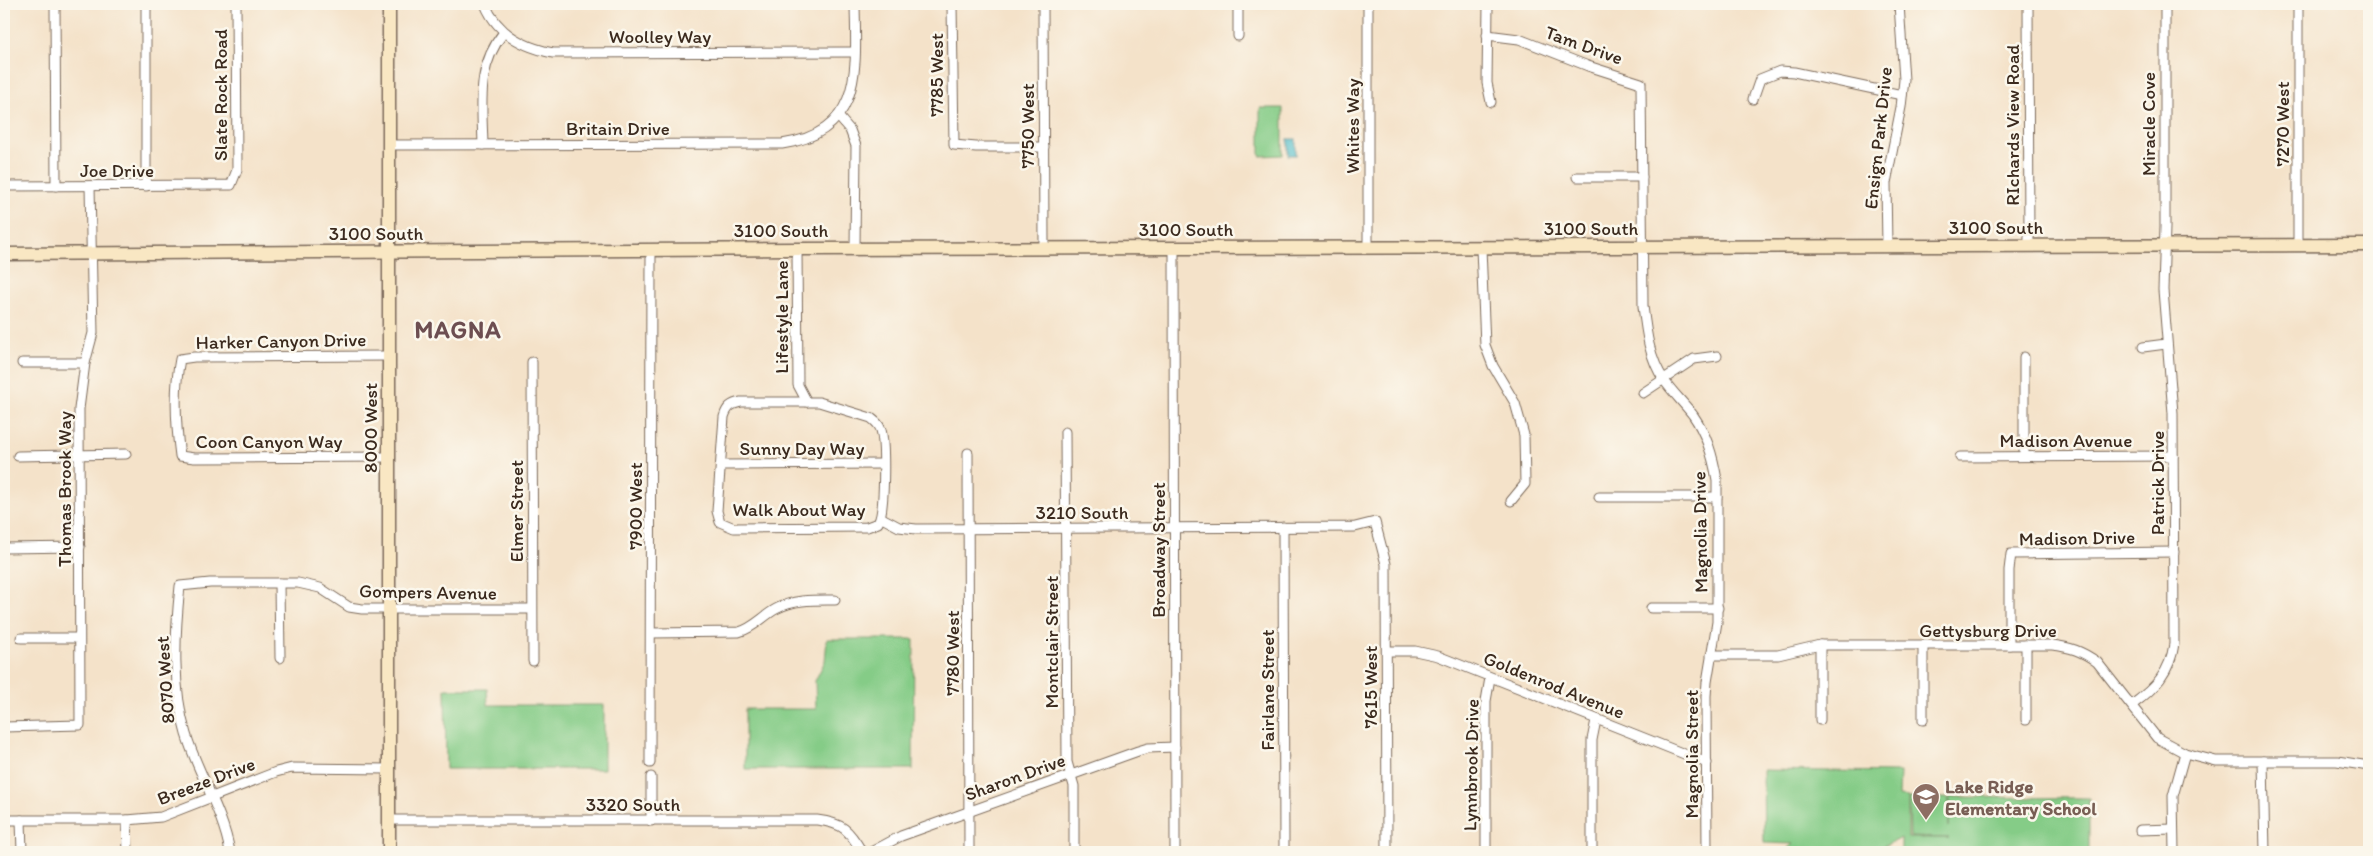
<svg xmlns="http://www.w3.org/2000/svg" width="2373" height="856" font-family="Itim,sans-serif">
<style>
.green{fill:#85cc87;stroke:#607b52}
.water{fill:#50bdca;stroke:#467474}
.lines{fill:none;stroke-linecap:round;stroke-linejoin:round}
.street-casing{stroke:#7c6a5a;stroke-width:11}
.secondary-casing{stroke:#7c6a5a;stroke-width:15}
.street{stroke:#fff;stroke-width:9}
.secondary{stroke:#f9e7c3;stroke-width:12}
.labels{text-anchor:middle;dominant-baseline:central;stroke-width:5;stroke-linejoin:round;paint-order:stroke}
.street-label{font-size:19px;fill:#3b2a1e;stroke:#fbf7ec}
.education-label{font-size:19px;font-weight:bold;fill:#785e54;stroke:#fbf7ec;text-anchor:start}
.district-label{font-size:24px;font-weight:bold;letter-spacing:1px;fill:#6d4e51;stroke:#fbf7ec}
</style>
<rect width="100%" height="100%" fill="#fbf7ec"/>
<filter id="ink" filterUnits="userSpaceOnUse"><feTurbulence type="fractalNoise" baseFrequency=".02" numOctaves="2"/><feDisplacementMap in="SourceGraphic" scale="10" xChannelSelector="R" yChannelSelector="G"/><feConvolveMatrix kernelMatrix="1 2 1 2 8 2 1 2 1" color-interpolation-filters="sRGB"/></filter>
<filter id="wash" filterUnits="userSpaceOnUse"><feTurbulence type="fractalNoise" baseFrequency=".0096" numOctaves="4" result="noise"/><feDisplacementMap in="SourceGraphic" scale="20" xChannelSelector="R" yChannelSelector="G"/><feGaussianBlur stdDeviation="1.12" result="paint"/><feColorMatrix in="noise" values="0 0 0 0 0 0 0 0 0 0 0 0 0 0 0 0 0 1.4 0 .05"/><feComposite in="paint" operator="in"/></filter>
<g filter="url(#wash)">
<rect width="100%" height="100%" fill="#f4e2c9"/>
<g class="green">
<path d="M 1260,108 L 1283,108 L 1283,155 L 1260,156 Z"/>
<path d="M 827,639 L 914,639 L 913,769 L 745,769 L 745,709 L 816,709 L 815,681 L 825,661 Z"/>
<path d="M 445,689 L 487,689 L 488,705 L 604,705 L 604,769 L 446,769 Z"/>
<path d="M 1763,770 L 1900,772 L 1899,796 L 1908,797 L 1908,838 L 1949,838 L 1910,837 L 1909,798 L 1949,798 L 1949,827 L 1950,797 L 2089,798 L 2089,852 L 1913,852 L 1901,850 L 1901,838 L 1870,852 L 1788,852 L 1788,848 L 1794,844 L 1764,843 Z"/>
</g>
<rect class="water" x="1288" y="139" width="8" height="16"/>
</g>
<g filter="url(#ink)">
<g class="lines">
<defs>
<g id="street">
<path d="M 55,4 L 56,186"/>
<path d="M 146,4 L 146,186"/>
<path d="M 485,4 C 497,34 523,47 553,53 L 855,52"/>
<path d="M 952,4 L 954,145 L 976,147 L 1044,147"/>
<path d="M 1043,4 L 1044,248"/>
<path d="M 1238,4 L 1238,36"/>
<path d="M 1368,4 L 1368,248"/>
<path d="M 1488,4 L 1487,83 L 1491,102"/>
<path d="M 2028,4 L 2029,246"/>
<path d="M 1487,35 L 1519,39 L 1588,66 L 1641,83 L 1643,306 C 1646,331 1649,358 1664,380 C 1672,392 1684,403 1693,415 C 1707,435 1713,456 1717,480 L 1717,622 L 1707,682 L 1706,696 L 1707,852"/>
<path d="M 1753,99 L 1760,79 L 1780,71 L 1794,72 L 1902,95"/>
<path d="M 838,116 L 850,130 L 856,146 L 855,249"/>
<path d="M 389,145 L 782,144 C 864,132 856,68 855,4"/>
<path d="M 483,145 C 482,103 476,67 504,32"/>
<path d="M 1577,177 L 1642,177"/>
<path d="M 4,186 L 231,185 L 237,170 L 236,4"/>
<path d="M 2298,245 L 2298,4"/>
<path d="M 1887,246 L 1886,183 L 1901,107 L 1904,80 L 1899,4"/>
<path d="M 1174,248 L 1175,852"/>
<path d="M 1481,248 L 1485,345 L 1493,366 L 1515,403 L 1524,435 L 1525,484 L 1511,501"/>
<path d="M 797,249 L 798,385 L 807,402"/>
<path d="M 2143,347 L 2166,344"/>
<path d="M 388,356 L 194,357 L 180,359 C 174,389 176,426 180,456 L 194,458 L 389,457"/>
<path d="M 2024,357 L 2024,456"/>
<path d="M 532,362 L 533,661"/>
<path d="M 22,363 L 85,363"/>
<path d="M 1643,393 L 1694,359 L 1717,356"/>
<path d="M 741,402 L 819,402 L 871,418 C 876,422 879,424 881,430 C 885,444 885,513 878,523 L 867,527 L 734,528 L 720,522 L 717,511 L 724,417 C 727,407 731,404 741,402 Z"/>
<path d="M 1065,432 L 1067,762 L 1074,786 L 1074,852"/>
<path d="M 968,453 L 969,852"/>
<path d="M 18,456 L 126,454"/>
<path d="M 1960,457 L 2173,456"/>
<path d="M 721,465 L 883,464"/>
<path d="M 1599,497 L 1717,497"/>
<path d="M 882,518 L 899,527 L 916,529 L 1355,527 L 1375,522 L 1386,564 L 1387,852"/>
<path d="M 1283,527 L 1284,852"/>
<path d="M 4,548 L 80,547"/>
<path d="M 279,583 L 280,658"/>
<path d="M 1651,608 L 1718,608"/>
<path d="M 651,633 L 739,632 C 754,628 763,616 776,609 C 794,599 815,600 835,600"/>
<path d="M 21,638 L 79,638"/>
<path d="M 1820,645 L 1820,720"/>
<path d="M 1923,645 L 1923,720"/>
<path d="M 2009,645 L 2009,570 L 2011,554 L 2174,552"/>
<path d="M 1387,651 L 1415,651 L 1438,656 L 1707,763"/>
<path d="M 1711,655 L 1778,655 L 1820,645 L 2052,645 C 2070,647 2082,651 2097,662 L 2157,738 L 2185,753 L 2216,761 L 2337,761 L 2369,766"/>
<path d="M 2132,705 C 2155,688 2170,673 2174,644 L 2173,413 L 2163,290 L 2165,227 L 2165,4"/>
<path d="M 2026,720 L 2026,645"/>
<path d="M 4,727 L 80,725 L 79,409 L 85,363 L 93,333 L 90,186"/>
<path d="M 2263,761 L 2265,852"/>
<path d="M 650,763 L 651,249"/>
<path d="M 651,777 L 651,821"/>
<path d="M 4,820 L 127,820 L 161,817 L 276,772 L 292,768 L 389,769"/>
<path d="M 21,820 L 22,852"/>
<path d="M 127,820 L 128,852"/>
<path d="M 389,820 L 817,820 C 843,823 849,830 862,852"/>
<path d="M 2140,830 L 2173,829"/>
<path d="M 230,852 C 223,811 198,774 186,734 C 172,688 175,634 180,586 L 210,583 L 298,583 L 320,588 L 349,607 L 362,609 L 532,609"/>
<path d="M 871,852 L 901,836 L 1138,751 L 1148,748 L 1175,747"/>
<path d="M 1486,852 L 1486,701 L 1490,678"/>
<path d="M 1592,852 L 1592,740 L 1596,720"/>
<path d="M 2174,852 L 2173,796 L 2185,753"/>
</g>
<g id="secondary">
<path d="M 389,4 L 389,852"/>
<path d="M 4,254 L 797,249 L 2369,245"/>
</g>
</defs>
<use href="#street" class="street-casing"/>
<use href="#secondary" class="secondary-casing"/>
<use href="#street" class="street"/>
<use href="#secondary" class="secondary"/>
</g>
</g>
<defs>
<symbol id="school-pin" viewBox="-11 -11 22 30"><path d="M0 17L-7.5 6A9.5 9.5 0 1 1 7.5 6Z" fill="#8d6e63" stroke="#fbf7ec"/><path d="M0-5L7-2L0 1L-7-2ZM-4 1L0 2.5L4 1V4Q0 6-4 4Z" fill="#fff"/></symbol>
</defs>
<g fill-rule="evenodd">
<use href="#school-pin" x="1910" y="781" width="32" height="43"/>
</g>
<g class="labels">
<g class="street-label">
<text x="660" y="36">Woolley Way</text>
<text transform="translate(1584 45) rotate(20)">Tam Drive</text>
<text transform="translate(936 75) rotate(-90)">7785 West</text>
<text transform="translate(220 95) rotate(-90)">Slate Rock Road</text>
<text transform="translate(2148 124) rotate(-90)">Miracle Cove</text>
<text transform="translate(2282 124) rotate(-90)">7270 West</text>
<text transform="translate(2012 125) rotate(-90)">RIchards View Road</text>
<text transform="translate(1027 126) rotate(-90)">7750 West</text>
<text transform="translate(1352 126) rotate(-90)">Whites Way</text>
<text x="618" y="128">Britain Drive</text>
<text transform="translate(1878 138) rotate(-84)">Ensign Park Drive</text>
<text x="117" y="170">Joe Drive</text>
<text x="1996" y="227">3100 South</text>
<text x="1591" y="228">3100 South</text>
<text x="1186" y="229">3100 South</text>
<text x="781" y="230">3100 South</text>
<text x="376" y="233">3100 South</text>
<text transform="translate(781 317) rotate(-90)">Lifestyle Lane</text>
<text transform="translate(281 341) rotate(-1)">Harker Canyon Drive</text>
<text transform="translate(370 428) rotate(-90)">8000 West</text>
<text x="2066" y="440">Madison Avenue</text>
<text x="269" y="441">Coon Canyon Way</text>
<text x="802" y="448">Sunny Day Way</text>
<text transform="translate(2157 483) rotate(-90)">Patrick Drive</text>
<text transform="translate(64 489) rotate(-90)">Thomas Brook Way</text>
<text transform="translate(635 506) rotate(-90)">7900 West</text>
<text x="799" y="509">Walk About Way</text>
<text transform="translate(516 511) rotate(-90)">Elmer Street</text>
<text x="1082" y="512">3210 South</text>
<text transform="translate(1700 532) rotate(-91)">Magnolia Drive</text>
<text transform="translate(2077 538) rotate(-1)">Madison Drive</text>
<text transform="translate(1158 550) rotate(-90)">Broadway Street</text>
<text transform="translate(428 592) rotate(1)">Gompers Avenue</text>
<text x="1988" y="630">Gettysburg Drive</text>
<text transform="translate(1051 642) rotate(-90)">Montclair Street</text>
<text transform="translate(952 653) rotate(-90)">7780 West</text>
<text transform="translate(165 680) rotate(-94)">8070 West</text>
<text transform="translate(1554 685) rotate(22)">Goldenrod Avenue</text>
<text transform="translate(1370 687) rotate(-90)">7615 West</text>
<text transform="translate(1267 690) rotate(-90)">Fairlane Street</text>
<text transform="translate(1691 754) rotate(-90)">Magnolia Street</text>
<text transform="translate(1471 765) rotate(-89)">Lynnbrook Drive</text>
<text transform="translate(1015 777) rotate(-20)">Sharon Drive</text>
<text transform="translate(206 781) rotate(-21)">Breeze Drive</text>
<text x="633" y="804">3320 South</text>
</g>
<g class="education-label">
<text x="1945" y="786">Lake Ridge<tspan x="1945" dy="22">Elementary School</tspan></text>
</g>
<g class="district-label">
<text x="458" y="329">MAGNA</text>
</g>
</g>
<rect width="2373" height="856" fill="none" stroke="#fbf7ec" stroke-width="20"/>
</svg>
